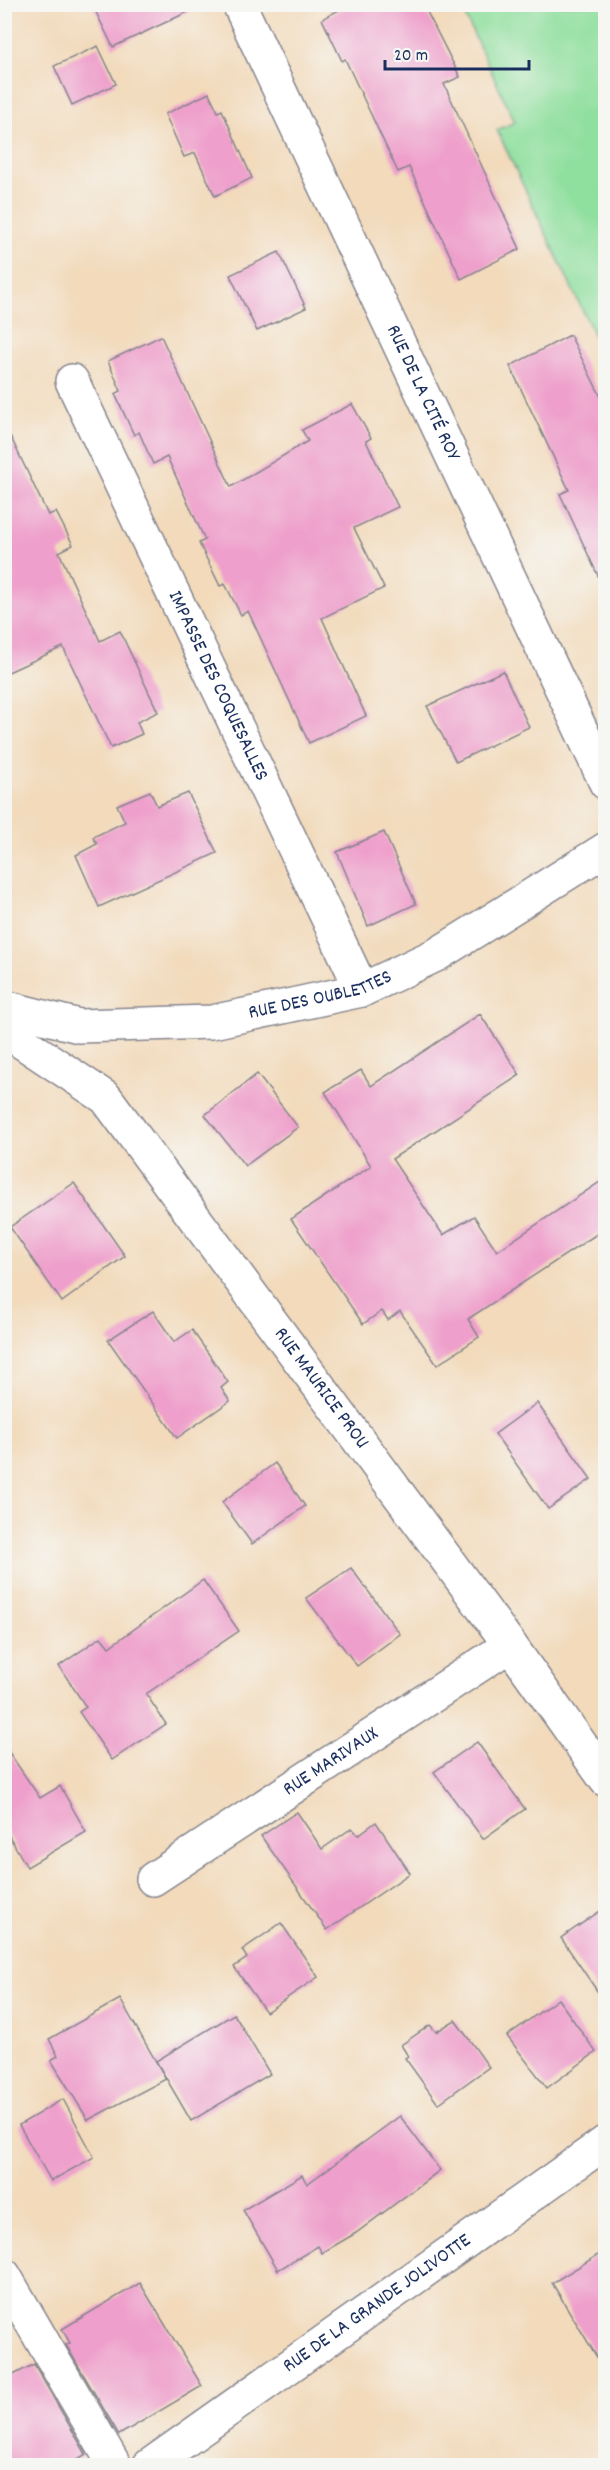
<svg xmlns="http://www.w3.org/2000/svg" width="610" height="2470" font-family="Dekko,sans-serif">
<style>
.green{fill:#8fdf9e;stroke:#55877e;stroke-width:1.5}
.building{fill:#ee9fcb}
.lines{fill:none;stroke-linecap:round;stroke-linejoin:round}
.minor-casing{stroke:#86848c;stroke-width:36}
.minor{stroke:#fff;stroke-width:33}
.labels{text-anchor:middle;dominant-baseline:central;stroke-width:4.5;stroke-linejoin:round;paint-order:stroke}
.street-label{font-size:20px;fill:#1b2f5e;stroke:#f6f6f2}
</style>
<rect width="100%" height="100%" fill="#f6f6f2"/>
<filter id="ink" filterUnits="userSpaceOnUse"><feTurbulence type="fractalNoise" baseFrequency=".0167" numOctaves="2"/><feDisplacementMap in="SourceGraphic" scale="12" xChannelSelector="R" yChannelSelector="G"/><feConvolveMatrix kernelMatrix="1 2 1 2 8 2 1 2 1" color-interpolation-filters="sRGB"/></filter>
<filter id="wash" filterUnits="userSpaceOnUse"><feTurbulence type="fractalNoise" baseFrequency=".008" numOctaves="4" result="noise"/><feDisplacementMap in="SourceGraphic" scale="24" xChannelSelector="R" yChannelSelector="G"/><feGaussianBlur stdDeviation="1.35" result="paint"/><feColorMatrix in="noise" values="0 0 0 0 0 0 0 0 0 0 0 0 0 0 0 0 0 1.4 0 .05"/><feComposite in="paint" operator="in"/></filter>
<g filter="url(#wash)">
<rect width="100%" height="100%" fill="#f2dabb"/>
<path class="green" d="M 460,5 L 605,5 L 605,358 L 497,130 L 515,122 Z"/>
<g id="blocks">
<g class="building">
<path d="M 92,4 L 205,4 L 113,47 Z"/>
<path d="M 350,4 L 423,4 L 460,77 L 444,84 L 520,249 L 461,279 L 409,167 L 398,172 L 345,59 L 342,61 L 322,19 Z"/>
<path d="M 98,46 L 116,84 L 72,105 L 54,66 Z"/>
<path d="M 209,93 L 218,112 L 222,110 L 252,178 L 215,196 L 195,153 L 184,157 L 165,114 Z"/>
<path d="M 279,252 L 306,308 L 257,331 L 230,275 Z"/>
<path d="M 570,335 L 606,407 L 606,593 L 560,494 L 569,490 L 510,366 Z"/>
<path d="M 161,336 L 231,487 L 308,441 L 302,430 L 352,404 L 371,438 L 366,441 L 398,507 L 354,528 L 384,588 L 322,618 L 366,716 L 309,743 L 248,611 L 241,615 L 225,584 L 220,586 L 199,543 L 205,540 L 167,457 L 153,464 L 139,432 L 134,435 L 115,394 L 121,391 L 108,361 Z"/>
<path d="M 4,423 L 48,515 L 56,512 L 73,545 L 59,552 L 100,641 L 120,631 L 158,712 L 137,722 L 142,734 L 111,748 L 63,647 L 4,674 Z"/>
<path d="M 503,671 L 529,727 L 456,762 L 427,706 Z"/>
<path d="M 150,791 L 157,806 L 188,793 L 217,853 L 99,907 L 76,855 L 97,844 L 93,837 L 125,822 L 117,805 Z"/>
<path d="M 384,832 L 416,904 L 368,926 L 337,852 Z"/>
<path d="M 480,1014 L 520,1075 L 392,1159 L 443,1235 L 474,1216 L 497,1251 L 606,1178 L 606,1228 L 468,1319 L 479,1337 L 437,1365 L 400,1311 L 388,1320 L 382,1311 L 363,1324 L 291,1219 L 371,1166 L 325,1092 L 361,1070 L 371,1086 Z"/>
<path d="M 257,1074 L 298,1127 L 245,1166 L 205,1115 Z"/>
<path d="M 74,1183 L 125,1256 L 62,1302 L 10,1227 Z"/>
<path d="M 153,1311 L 174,1342 L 192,1330 L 228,1382 L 221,1388 L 230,1401 L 177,1438 L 108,1340 Z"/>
<path d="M 537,1403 L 591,1479 L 548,1509 L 495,1434 Z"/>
<path d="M 275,1463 L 305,1506 L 252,1544 L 222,1502 Z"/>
<path d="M 351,1568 L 400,1634 L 357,1666 L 306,1598 Z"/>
<path d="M 203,1580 L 239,1631 L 146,1694 L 166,1724 L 112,1760 L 79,1712 L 86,1707 L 59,1666 L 101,1637 L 109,1647 Z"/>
<path d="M 477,1742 L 525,1809 L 483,1839 L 434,1772 Z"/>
<path d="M 4,1745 L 40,1798 L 60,1786 L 86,1832 L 27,1867 L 4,1827 Z"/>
<path d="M 297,1812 L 322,1849 L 352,1828 L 358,1835 L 376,1822 L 410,1873 L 327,1930 L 261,1836 Z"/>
<path d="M 606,1907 L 606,2004 L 561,1938 Z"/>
<path d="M 281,1923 L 318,1977 L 266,2012 L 234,1967 L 247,1958 L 242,1950 Z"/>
<path d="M 120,1999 L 166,2079 L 88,2120 L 51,2060 L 58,2056 L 49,2039 Z"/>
<path d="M 558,1999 L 596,2052 L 547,2088 L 507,2036 Z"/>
<path d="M 234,2014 L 270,2074 L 191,2121 L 156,2061 Z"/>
<path d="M 455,2020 L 489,2067 L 438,2104 L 405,2058 L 408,2056 L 401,2045 L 430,2025 L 436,2032 Z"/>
<path d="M 63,2099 L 94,2157 L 51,2181 L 19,2125 Z"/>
<path d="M 400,2116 L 440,2170 L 356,2233 L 322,2253 L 318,2246 L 278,2270 L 243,2210 L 302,2175 L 307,2184 Z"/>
<path d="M 606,2250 L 606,2372 L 552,2283 Z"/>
<path d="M 140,2283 L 202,2386 L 119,2435 L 66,2345 L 70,2343 L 62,2329 Z"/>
<path d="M 34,2364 L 86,2454 L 67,2466 L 4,2466 L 4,2380 Z"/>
</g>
</g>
</g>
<g filter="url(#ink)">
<use href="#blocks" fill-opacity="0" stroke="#86848c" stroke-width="1.5"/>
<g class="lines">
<defs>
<g id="minor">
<path id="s1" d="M 239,4 L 606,783"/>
<path id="s2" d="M 72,381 L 362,990"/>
<path id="s3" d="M 4,1007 L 79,1026 L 212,1022 L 362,990 L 438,954 L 606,849"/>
<path id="s4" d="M 4,1030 L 106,1098 L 510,1645 L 606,1780"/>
<path id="s5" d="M 153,1879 L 510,1645"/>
<path d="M 4,2275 L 115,2466"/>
<path id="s6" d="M 149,2466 L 606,2142"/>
</g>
</defs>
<use href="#minor" class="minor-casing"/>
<use href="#minor" class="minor"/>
</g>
</g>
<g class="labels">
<g class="street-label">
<text stroke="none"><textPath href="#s1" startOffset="430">RUE DE LA CITÉ ROY</textPath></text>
<text stroke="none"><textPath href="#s2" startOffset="338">IMPASSE DES COQUESALLES</textPath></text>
<text stroke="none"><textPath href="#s3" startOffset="322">RUE DES OUBLETTES</textPath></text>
<text stroke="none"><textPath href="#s4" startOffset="484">RUE MAURICE PROU</textPath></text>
<text stroke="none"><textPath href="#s5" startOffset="213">RUE MARIVAUX</textPath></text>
<text stroke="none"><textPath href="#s6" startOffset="280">RUE DE LA GRANDE JOLIVOTTE</textPath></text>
</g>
</g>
<rect width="610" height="2470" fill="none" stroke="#f6f6f2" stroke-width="24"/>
<path d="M385 60v9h144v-9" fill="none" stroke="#1b2f5e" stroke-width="3"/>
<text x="394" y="60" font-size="18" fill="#1b2f5e" stroke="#f6f6f2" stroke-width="4.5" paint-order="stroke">20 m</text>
</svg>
